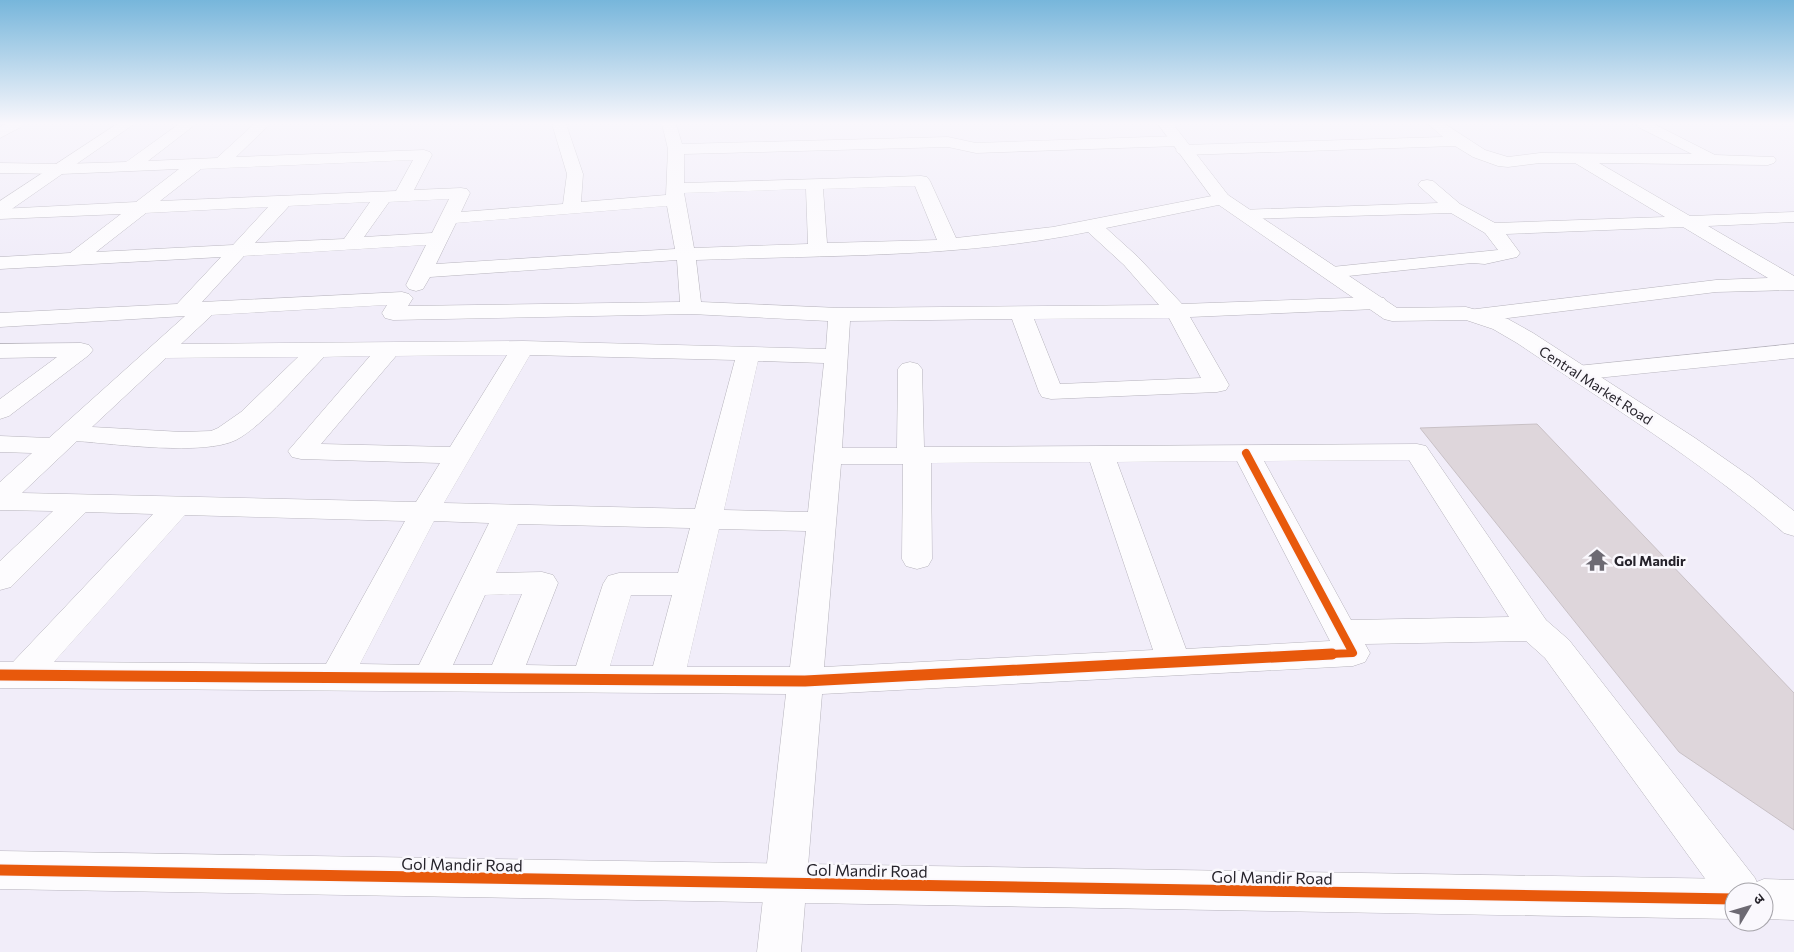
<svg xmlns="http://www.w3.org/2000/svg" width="1794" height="952" font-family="Commissioner,'Noto Sans Devanagari',sans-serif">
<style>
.building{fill:#ded6db;stroke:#c8c0c5}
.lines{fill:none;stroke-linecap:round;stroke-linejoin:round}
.minor-casing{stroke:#b6b3bc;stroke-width:1}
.tertiary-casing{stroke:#b6b3bc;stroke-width:1}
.minor{fill:#fdfcfe;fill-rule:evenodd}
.tertiary{fill:#fdfcfe;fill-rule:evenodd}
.cycleway-far1-casing{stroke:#faf8fd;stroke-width:11}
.cycleway-casing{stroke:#faf8fd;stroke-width:14}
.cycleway-far1{stroke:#e8590c;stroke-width:8}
.cycleway{stroke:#e8590c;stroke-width:11}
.labels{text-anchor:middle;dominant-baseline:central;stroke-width:5;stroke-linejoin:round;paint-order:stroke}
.street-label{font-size:14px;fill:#26232b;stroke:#faf8fd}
.poi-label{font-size:14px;font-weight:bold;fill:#26232b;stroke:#faf8fd;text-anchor:start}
.near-street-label{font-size:16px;fill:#26232b;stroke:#faf8fd}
</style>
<rect width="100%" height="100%" fill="#f1edf9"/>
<path class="building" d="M 1537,424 L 1794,693 L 1794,830 L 1679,752 L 1420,428 Z"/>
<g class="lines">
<defs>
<g id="minor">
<path d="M 5,124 L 23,124 L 21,127 L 0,138 L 0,127 Z"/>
<path d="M 179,124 L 196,124 L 148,161 L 217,158 L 254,124 L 270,124 L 236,157 L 424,150 L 430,152 L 432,155 L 414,190 L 461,188 L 467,189 L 470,193 L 461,212 L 563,204 L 567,174 L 552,124 L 566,124 L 583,174 L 581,202 L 666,195 L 668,149 L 662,124 L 676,124 L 682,144 L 948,137 L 976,143 L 1178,136 L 1184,138 L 1186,141 L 1184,144 L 1178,146 L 976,153 L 948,147 L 684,154 L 684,183 L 921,176 L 927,177 L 930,181 L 956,238 L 1053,227 L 1222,194 L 1228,195 L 1231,199 L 1228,203 L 1106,228 L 1138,257 L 1182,304 L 1376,297 L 1384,298 L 1387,303 L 1384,308 L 1376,309 L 1190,317 L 1229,385 L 1226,390 L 1217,392 L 1051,399 L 1042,397 L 1039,392 L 1012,319 L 850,321 L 842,448 L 897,448 L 898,369 L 902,364 L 910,362 L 918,364 L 922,369 L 924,447 L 1417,444 L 1426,446 L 1546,620 L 1569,640 L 1755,878 L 1761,892 L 1734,892 L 1734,910 L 1725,906 L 1545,658 L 1526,641 L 1365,644 L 1370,653 L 1365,662 L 1353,666 L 822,694 L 801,952 L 757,952 L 786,694 L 0,688 L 0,662 L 13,662 L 153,514 L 86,512 L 11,587 L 0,590 L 0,561 L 53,511 L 0,510 L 0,482 L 32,453 L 0,452 L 0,436 L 49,438 L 185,316 L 0,327 L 0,313 L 177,304 L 221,257 L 0,269 L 0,257 L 70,253 L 121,214 L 0,219 L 0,209 L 136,202 L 179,169 L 61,174 L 0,173 L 0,163 L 61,164 L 126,162 ZM 413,160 L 396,191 L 160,201 L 201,169 ZM 915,186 L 937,240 L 827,243 L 823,189 ZM 806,189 L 808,244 L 694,248 L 684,193 ZM 449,199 L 432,233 L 364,237 L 389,202 ZM 370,202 L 344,239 L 255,243 L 289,206 ZM 667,206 L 675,249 L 436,264 L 456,223 ZM 268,207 L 233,245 L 96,252 L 146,213 ZM 1088,232 L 1124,265 L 1159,305 L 840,308 L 701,302 L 696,260 C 827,255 960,258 1088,232 ZM 426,245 L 406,285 L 409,289 L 416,291 L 423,289 L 430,277 L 677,260 L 680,302 L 408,306 L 413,298 L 409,294 L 402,292 L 202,302 L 244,256 ZM 387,305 L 382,313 L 385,318 L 393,320 L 691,314 L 828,321 L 826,349 L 523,341 L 181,344 L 212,315 ZM 1169,318 L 1201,378 L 1060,384 L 1034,319 ZM 507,355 L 450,447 L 321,444 L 396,356 ZM 530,355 L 735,360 L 695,509 L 444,503 ZM 370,356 L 288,451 L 292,457 L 301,459 L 440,463 L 416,502 L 22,493 L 77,441 C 115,444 204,456 236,440 C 264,425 301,380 324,357 ZM 298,357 L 241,412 L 218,428 L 211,431 L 182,432 L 92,427 L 166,358 ZM 758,361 L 824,363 L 808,512 L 724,510 ZM 1409,460 L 1509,617 L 1351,620 L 1264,461 ZM 1237,461 L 1330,641 L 1186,649 L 1117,462 ZM 1090,462 L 1153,650 L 824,667 L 841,464 L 903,464 L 902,559 L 906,566 L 917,569 L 928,566 L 932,559 L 931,463 ZM 185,515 L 405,521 L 326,664 L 54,662 ZM 434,521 L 489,523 L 419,665 L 360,664 ZM 518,524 L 690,528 L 678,573 L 619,573 L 608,576 L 603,584 L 576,666 L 526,665 L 558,583 L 553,575 L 542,572 L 496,573 ZM 719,529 L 806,531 L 790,667 L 687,667 ZM 522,594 L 492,665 L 453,665 L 485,595 ZM 631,595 L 672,595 L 653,666 L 610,666 Z"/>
<path d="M 1428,124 L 1445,124 L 1485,150 L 1508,157 L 1540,153 L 1692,154 L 1638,127 L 1636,124 L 1654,124 L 1715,155 L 1774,157 L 1776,160 L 1774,163 L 1768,165 L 1599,163 L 1690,216 L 1794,212 L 1794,222 L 1708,226 L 1794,276 L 1794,290 L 1716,292 L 1476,322 L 1468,320 L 1465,315 L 1468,310 L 1716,280 L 1768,278 L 1683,227 L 1506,234 L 1520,253 L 1517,257 L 1485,264 L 1472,263 L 1329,278 L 1322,276 L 1319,272 L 1322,268 L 1498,250 L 1485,233 L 1451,213 L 1246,219 L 1240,218 L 1237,214 L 1240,210 L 1438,203 L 1418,185 L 1421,181 L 1427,180 L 1433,181 L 1460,204 L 1495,223 L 1665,217 L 1575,163 L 1540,163 L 1508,167 L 1498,166 L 1473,157 L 1455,146 L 1184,155 L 1178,153 L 1176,150 L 1178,147 L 1184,145 L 1443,137 Z"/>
<path d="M 81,343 L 89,345 L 93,350 L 89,355 L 9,416 L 0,419 L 0,399 L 57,357 L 0,358 L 0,344 Z"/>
<path d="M 1794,344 L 1794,358 L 1577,380 L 1569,378 L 1565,373 L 1569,368 L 1577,366 Z"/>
</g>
<g id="tertiary">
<path d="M 117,124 L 134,124 L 6,213 L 0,214 L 0,201 Z"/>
<path d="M 1158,124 L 1173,124 L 1228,195 L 1397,308 L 1466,307 L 1508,319 L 1533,333 L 1695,438 L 1751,477 L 1794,511 L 1794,536 L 1784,533 C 1701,461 1608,404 1517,343 L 1493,329 L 1466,320 L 1392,321 L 1384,319 L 1216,203 Z"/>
<path d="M 0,851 L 1734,879 L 1749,885 L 1764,879 L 1794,880 L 1794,920 L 1764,919 L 1764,892 L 1734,892 L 1734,919 L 0,889 Z"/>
</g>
</defs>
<use href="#minor" class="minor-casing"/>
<use href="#tertiary" class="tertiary-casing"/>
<use href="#minor" class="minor"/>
<use href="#tertiary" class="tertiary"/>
<defs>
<path id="cycleway-far1" d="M 1246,453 L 1353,653 L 1308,655"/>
<g id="cycleway">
<path d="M 0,675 L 805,681 L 1332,654"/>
<path d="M 0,870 L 1734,899"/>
</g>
</defs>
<use href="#cycleway-far1" class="cycleway-far1-casing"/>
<use href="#cycleway" class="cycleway-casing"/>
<use href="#cycleway-far1" class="cycleway-far1"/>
<use href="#cycleway" class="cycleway"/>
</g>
<linearGradient id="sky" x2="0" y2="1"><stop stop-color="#77b6db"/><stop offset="0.48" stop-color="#f9f7fc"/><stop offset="1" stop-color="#f9f7fc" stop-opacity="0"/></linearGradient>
<rect width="1794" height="257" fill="url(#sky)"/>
<defs>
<symbol id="temple-bare" viewBox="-9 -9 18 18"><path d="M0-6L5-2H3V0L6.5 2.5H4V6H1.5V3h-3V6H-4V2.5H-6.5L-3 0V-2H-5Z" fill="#6d6a73" stroke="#faf8fd" stroke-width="2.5" paint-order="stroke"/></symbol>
</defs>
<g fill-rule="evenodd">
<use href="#temple-bare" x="1581" y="544" width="32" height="32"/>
</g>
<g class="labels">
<g class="street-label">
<text transform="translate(1596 385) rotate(33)">Central Market Road</text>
</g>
<g class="poi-label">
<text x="1614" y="560">Gol Mandir</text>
</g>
<g class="near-street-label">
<text transform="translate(462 864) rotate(1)">Gol Mandir Road</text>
<text transform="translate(867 870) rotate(1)">Gol Mandir Road</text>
<text transform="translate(1272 877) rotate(1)">Gol Mandir Road</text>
</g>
</g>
<g transform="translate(1749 907) rotate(52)"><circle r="24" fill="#faf8fd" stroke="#a5a3a9"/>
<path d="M0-4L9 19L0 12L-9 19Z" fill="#6d6a73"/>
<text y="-8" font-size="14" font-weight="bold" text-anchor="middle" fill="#26232b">उ</text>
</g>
</svg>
